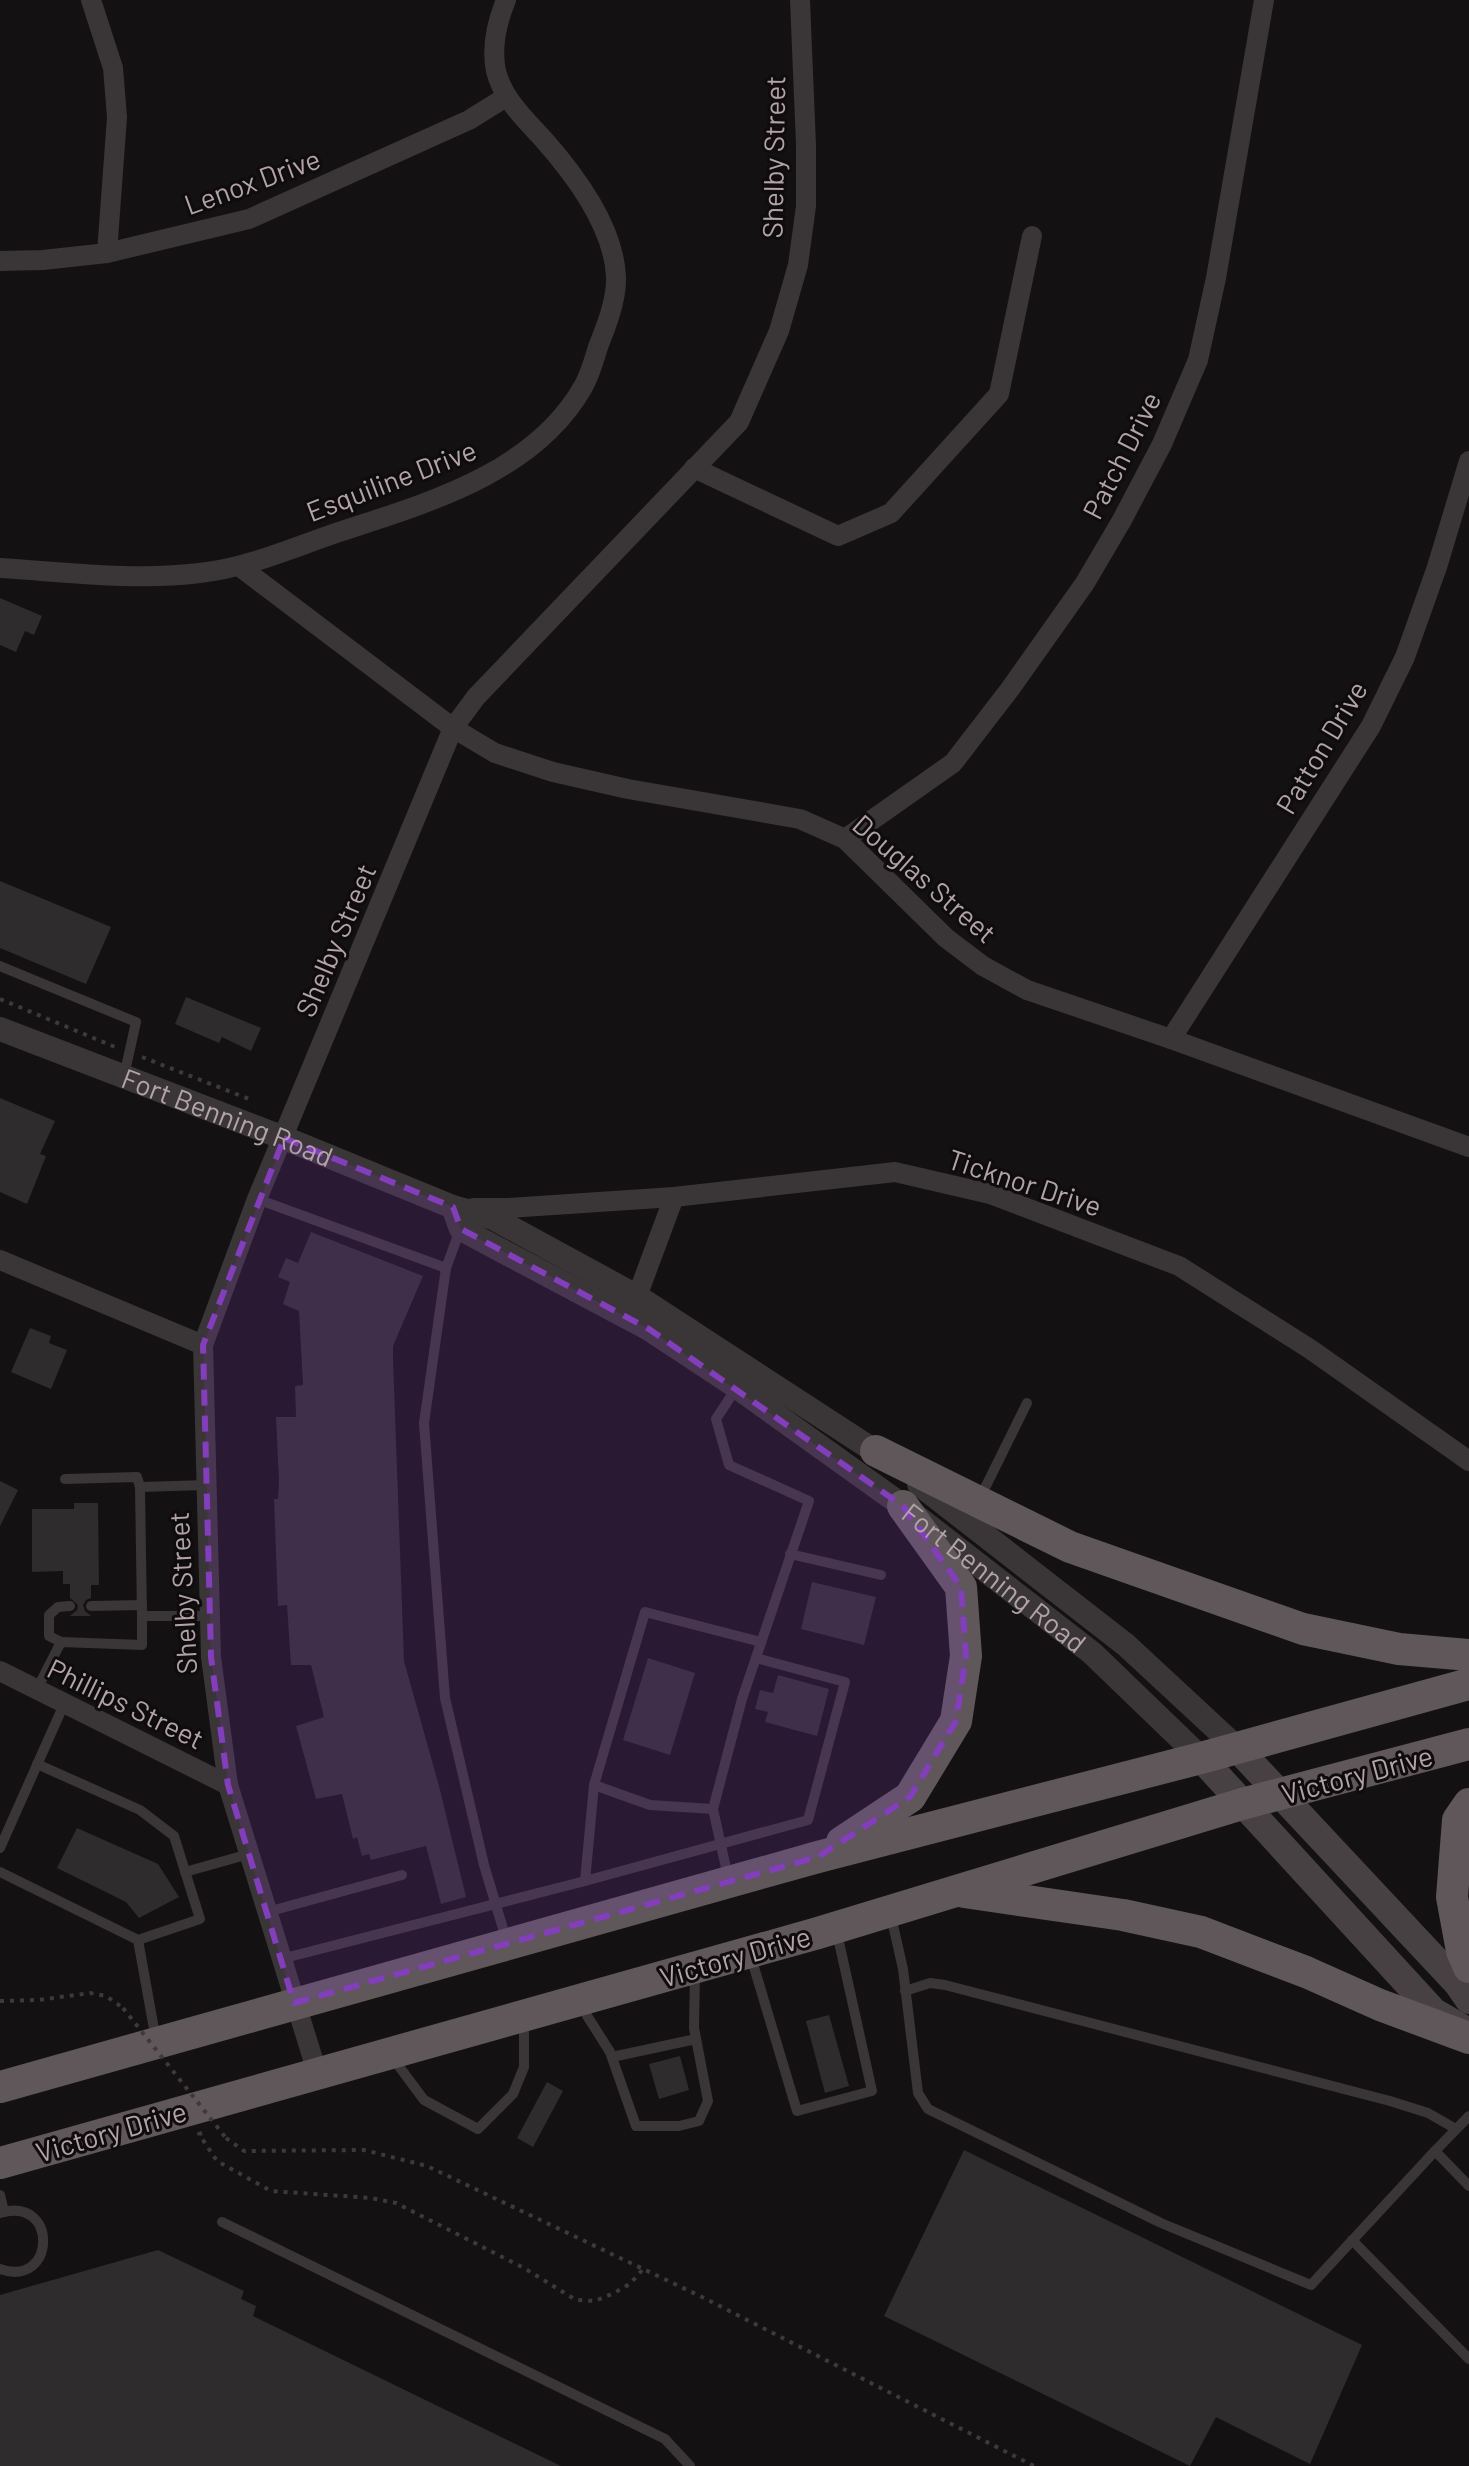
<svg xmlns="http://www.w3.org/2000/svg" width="1469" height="2466" font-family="Barlow,sans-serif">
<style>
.building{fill:#2f2c2d}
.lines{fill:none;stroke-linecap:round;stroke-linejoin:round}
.path{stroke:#3f393b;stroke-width:4;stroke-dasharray:4 6;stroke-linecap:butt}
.service{stroke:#3a3536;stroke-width:10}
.minor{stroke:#3a3536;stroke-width:20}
.tertiary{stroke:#3a3536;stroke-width:24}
.secondary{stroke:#484143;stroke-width:28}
.trunk{stroke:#60575a;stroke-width:32}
.path-bridge{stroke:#3f393b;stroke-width:4;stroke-dasharray:4 6;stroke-linecap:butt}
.marked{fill:#833ebc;fill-opacity:0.2;stroke:#833ebc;stroke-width:6;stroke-dasharray:16 10;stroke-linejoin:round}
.labels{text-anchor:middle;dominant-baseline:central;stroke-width:6;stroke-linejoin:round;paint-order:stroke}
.street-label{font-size:28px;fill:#b3a3a9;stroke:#0e0c0c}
</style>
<rect width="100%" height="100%" fill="#131111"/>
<g class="building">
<path d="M 0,598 L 42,616 L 34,635 L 25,631 L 16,652 L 0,645 Z"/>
<path d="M 0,881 L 111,927 L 86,984 L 0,948 Z"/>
<path d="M 186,997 L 261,1028 L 251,1051 L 222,1037 L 219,1043 L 175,1024 Z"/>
<path d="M 0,1098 L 55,1121 L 40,1154 L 46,1156 L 27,1204 L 0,1192 Z"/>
<path d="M 311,1232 L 423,1276 L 393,1346 L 393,1359 L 404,1661 L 439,1786 L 466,1897 L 441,1904 L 426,1846 L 371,1860 L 369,1854 L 362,1856 L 357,1837 L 353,1839 L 342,1794 L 316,1799 L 296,1726 L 324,1717 L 311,1665 L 291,1665 L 287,1605 L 278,1606 L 274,1499 L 278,1499 L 279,1482 L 276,1417 L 296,1417 L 295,1386 L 303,1385 L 299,1311 L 283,1304 L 290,1282 L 278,1277 L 286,1258 L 298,1263 Z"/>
<path d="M 30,1328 L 51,1336 L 49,1343 L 67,1350 L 51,1389 L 11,1372 Z"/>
<path d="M 0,1481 L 18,1490 L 0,1526 Z"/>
<path d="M 74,1503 L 98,1503 L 99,1585 L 91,1585 L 91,1598 L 86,1600 L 83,1605 L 85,1611 L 91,1616 L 70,1616 L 77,1610 L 78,1605 L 70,1598 L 70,1584 L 63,1584 L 63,1571 L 32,1572 L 32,1509 L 74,1509 Z"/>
<path d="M 812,1582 L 876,1597 L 864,1645 L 801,1629 Z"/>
<path d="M 648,1658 L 695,1673 L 670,1755 L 623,1740 Z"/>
<path d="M 778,1675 L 829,1689 L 817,1736 L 765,1722 L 768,1712 L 755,1709 L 760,1690 L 773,1693 Z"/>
<path d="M 77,1828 L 158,1864 L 179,1897 L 139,1918 L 126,1902 L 57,1868 Z"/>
<path d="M 829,2015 L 849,2086 L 825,2093 L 806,2021 Z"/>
<path d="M 680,2056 L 689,2090 L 659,2099 L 649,2064 Z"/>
<path d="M 547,2082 L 563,2091 L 533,2147 L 517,2138 Z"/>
<path d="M 964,2150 L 1362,2345 L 1310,2464 L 1216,2417 L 1190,2466 L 884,2316 Z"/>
<path d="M 158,2250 L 244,2291 L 241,2299 L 256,2306 L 253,2316 L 561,2466 L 0,2466 L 0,2295 Z"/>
</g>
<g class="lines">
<g class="path">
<path d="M 0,999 L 115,1047"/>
<path d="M 142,1057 L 249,1099"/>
<path d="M 0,2001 L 38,2000 L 90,1993 L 106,1996 L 123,2008"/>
<path d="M 202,2133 L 199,2134 L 217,2161 L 271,2191 L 371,2198 L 396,2203 L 524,2268 L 576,2300 L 595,2301 L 614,2293 L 630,2284 L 643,2269"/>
<path d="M 226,2138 L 244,2151 L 364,2150 L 427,2166 L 702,2297 L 1034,2466"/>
</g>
<g class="service">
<path d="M 0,966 L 136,1022 L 124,1076"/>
<path d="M 257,1199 L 446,1268"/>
<path d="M 460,1230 L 446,1268 L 424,1423 L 445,1698 L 484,1865 L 507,1942"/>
<path d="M 65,1479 L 137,1477 L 140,1487"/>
<path d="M 206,1485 L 140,1487 L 142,1616 L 209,1616"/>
<path d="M 981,1496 L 1027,1403"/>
<path d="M 790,1554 L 881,1575"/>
<path d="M 91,1606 L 142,1605"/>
<path d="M 61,1642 L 49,1636 L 49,1615 L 58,1607 L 70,1606"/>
<path d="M 37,1689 L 61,1642 L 142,1645 L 142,1616"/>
<path d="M 37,1764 L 140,1810 L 174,1836 L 200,1919 L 138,1940"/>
<path d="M 594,1785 L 585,1881 L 808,1820 L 845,1682 L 756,1658"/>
<path d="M 713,1809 L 650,1805 L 594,1785 L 645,1612 L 761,1642"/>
<path d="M 0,1848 L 65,1702"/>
<path d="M 0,1872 L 138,1940 L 156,2040"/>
<path d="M 185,1872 L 249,1854"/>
<path d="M 728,1877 L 713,1809 L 742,1699 L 809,1501 L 729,1465 L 716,1419 L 737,1387"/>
<path d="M 267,1912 L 402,1875"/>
<path d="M 891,1916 L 903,1969 L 918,2093 L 928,2109 L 1161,2223 L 1311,2285 L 1435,2151"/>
<path d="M 751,1957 L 797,2111 L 872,2091 L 837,1933"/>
<path d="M 281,1959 L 585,1881"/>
<path d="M 905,1991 L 930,1983 L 945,1985 L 1390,2101 L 1428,2113 L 1456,2129"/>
<path d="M 579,2003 L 610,2052 L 636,2126 L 679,2126 L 699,2121 L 708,2101 L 694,2028 L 695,1973"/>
<path d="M 392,2057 L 424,2100 L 478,2129 L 513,2094 L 524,2067 L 524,2021"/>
<path d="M 612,2057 L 696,2039"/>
<path d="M 1469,2116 L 1435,2151 L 1469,2186"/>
<path d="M 0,2195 L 4,2212"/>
<path d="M 0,2213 C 59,2195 56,2289 0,2269"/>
<path d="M 222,2222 L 665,2439 L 690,2466"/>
<path d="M 1352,2240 L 1469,2359"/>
</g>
<g class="minor">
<path d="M 91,0 L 113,68 L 117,117 L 107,253"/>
<path d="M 0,261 L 43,260 L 107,253 L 249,219 L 469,120 L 506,97"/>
<path d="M 694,468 L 838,536 L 891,513 L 999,394 L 1032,236"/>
<path d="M 239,566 L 453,728 L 495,753 L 553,772 L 628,789 L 800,819 L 845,839 L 946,938 L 983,966 L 1027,990 L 1171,1039 L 1469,1147"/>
<path d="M 0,568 C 66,572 134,581 200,573 C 246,568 290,549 333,534 C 423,504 533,475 583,387 C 590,375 594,360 598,347 C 606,327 617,299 616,277 C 614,228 575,175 544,140 C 525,119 503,99 496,71 C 491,47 497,22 506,0"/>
<path d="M 845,839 L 953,763 L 1010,689 L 1085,583 L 1122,520 L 1162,444 L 1198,360 L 1216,278 L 1264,0"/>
<path d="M 1171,1039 L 1371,726 L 1405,657 L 1437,567 L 1469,461"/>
<path d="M 473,1208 L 508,1208 L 674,1197 L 895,1172 L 990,1194 L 1179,1266 L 1310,1349 L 1469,1461"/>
<path d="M 0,1260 L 203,1345"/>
<path d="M 632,1310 L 674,1197"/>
<path d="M 0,1671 L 228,1785"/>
<path d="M 317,2072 L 228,1785 L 211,1657 L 203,1345 L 257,1199 L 453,728 L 476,697 L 739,422 L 779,331 L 798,265 L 806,206 L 806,145 L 800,0"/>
</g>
<g class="tertiary">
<path id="s1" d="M 0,1029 L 284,1138 L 453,1207 L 493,1218 L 638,1297 L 890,1461"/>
<path id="s2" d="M 453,1207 L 461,1229 L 649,1329 L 737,1387 L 903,1506 L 1092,1653 L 1201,1758"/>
<path d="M 919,1484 L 1126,1645 L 1237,1748"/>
</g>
<g class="secondary">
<path d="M 1237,1748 L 1458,1984 L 1469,2000"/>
<path d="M 1201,1758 L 1434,2012 L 1460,2027"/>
</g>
<g class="trunk">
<path d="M 876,1451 L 1070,1547 L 1303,1629 L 1399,1649 L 1469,1655"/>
<path d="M 1469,1804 L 1458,1820 L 1452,1897 L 1462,1951 L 1469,1967"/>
<path d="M 842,1842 L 910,1797 L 956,1721 L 966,1656 L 961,1587 L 903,1506"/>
<path d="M 964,1892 L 1123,1915 L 1201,1932 L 1306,1972 L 1380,2005 L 1469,2038"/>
<path d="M 0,2087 L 818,1857 L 1201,1758 L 1469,1684"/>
<path d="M 0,2163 L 818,1933 L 1242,1804 L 1469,1744"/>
</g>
<path class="path-bridge" d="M 123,2008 L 226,2138"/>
</g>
<path class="marked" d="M 284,1138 L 453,1207 L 461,1229 L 649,1329 L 903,1506 L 961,1587 L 966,1656 L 956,1721 L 910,1797 L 818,1857 L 294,2003 L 228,1785 L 211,1657 L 203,1345 Z"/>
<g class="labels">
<g class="street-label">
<text transform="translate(773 157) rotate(-89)">Shelby Street</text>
<text transform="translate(252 181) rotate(-20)">Lenox Drive</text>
<text transform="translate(1121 455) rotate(-63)">Patch Drive</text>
<text transform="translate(391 480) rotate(-21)">Esquiline Drive</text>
<text transform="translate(1321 747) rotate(-59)">Patton Drive</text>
<text transform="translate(925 878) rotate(41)">Douglas Street</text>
<text transform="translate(335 940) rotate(-67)">Shelby Street</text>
<text stroke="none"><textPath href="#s1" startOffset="244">Fort Benning Road</textPath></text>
<text transform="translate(1025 1182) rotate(18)">Ticknor Drive</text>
<text stroke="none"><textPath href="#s2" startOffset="662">Fort Benning Road</textPath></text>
<text transform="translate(182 1593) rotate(-93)">Shelby Street</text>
<text transform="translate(126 1703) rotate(26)">Phillips Street</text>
<text transform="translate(1357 1774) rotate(-15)">Victory Drive</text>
<text transform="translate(735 1956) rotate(-16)">Victory Drive</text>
<text transform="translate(111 2131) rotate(-16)">Victory Drive</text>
</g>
</g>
</svg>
